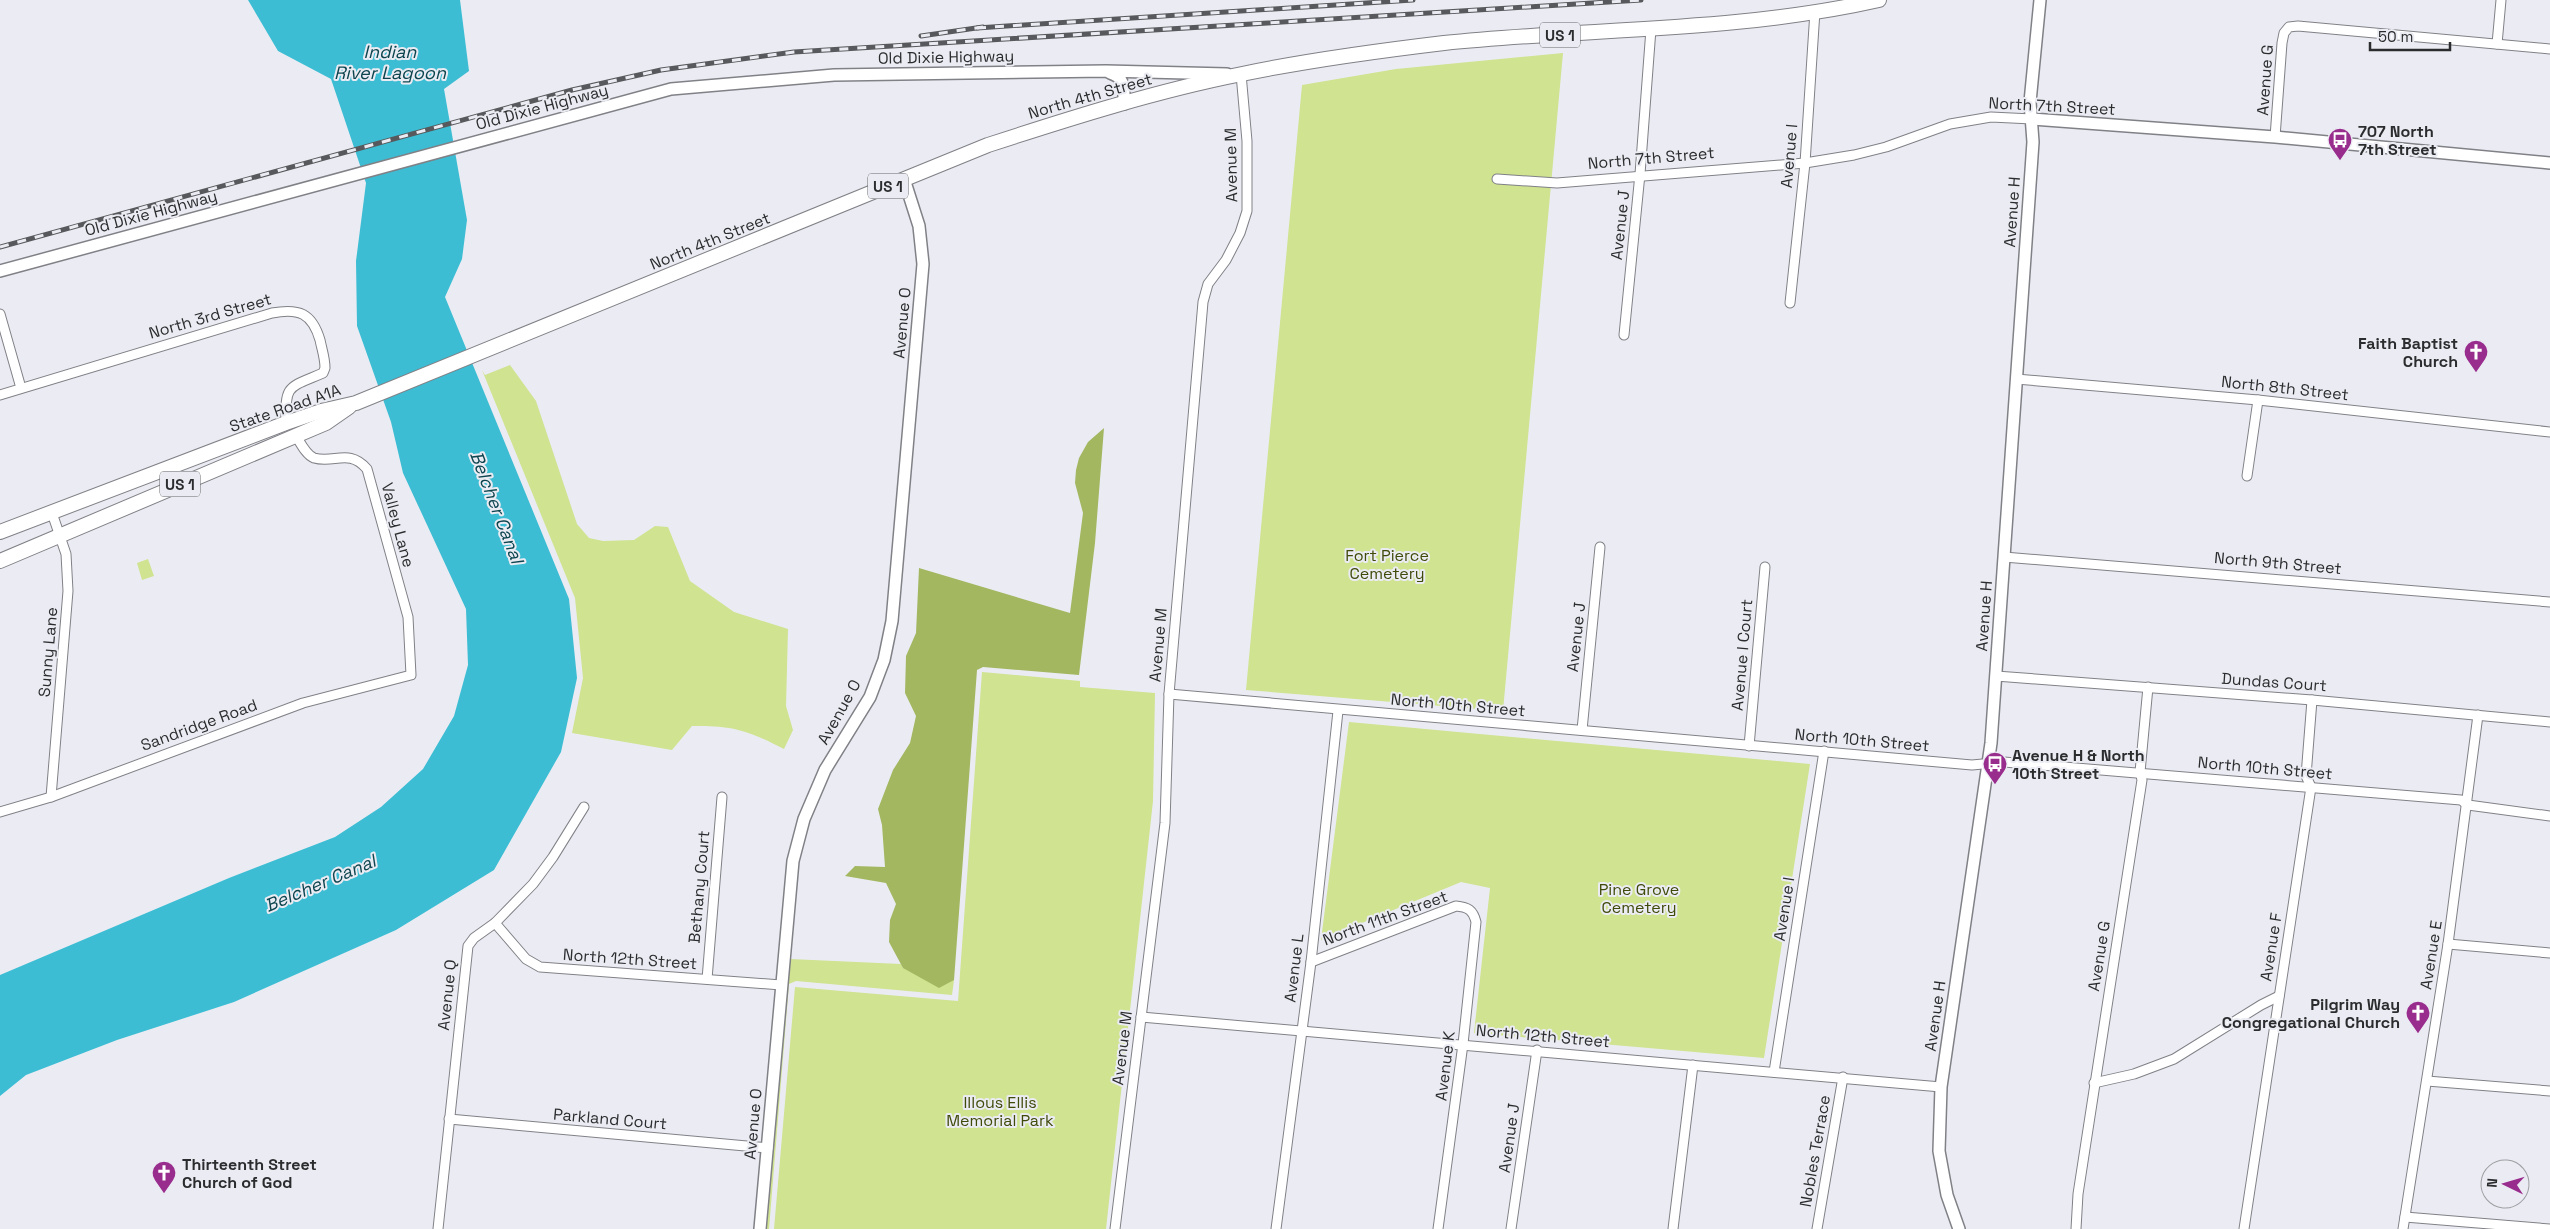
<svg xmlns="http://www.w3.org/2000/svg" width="2550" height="1229" font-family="'Space Grotesk',sans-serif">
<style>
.green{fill:#cfe390}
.forest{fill:#a3b761}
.water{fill:#3cbdd3}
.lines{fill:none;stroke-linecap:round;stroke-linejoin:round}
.minor-casing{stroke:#808187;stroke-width:11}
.tertiary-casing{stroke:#808187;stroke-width:14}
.primary-casing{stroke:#808187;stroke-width:16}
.minor{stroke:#fff;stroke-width:9}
.tertiary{stroke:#fff;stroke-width:11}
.primary{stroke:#fff;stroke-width:14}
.rail-casing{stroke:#58595c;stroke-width:5}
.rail{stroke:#ebecf3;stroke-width:3;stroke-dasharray:9;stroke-linecap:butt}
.labels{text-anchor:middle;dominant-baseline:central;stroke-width:4;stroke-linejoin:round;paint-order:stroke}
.shield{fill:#ebecf3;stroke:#656669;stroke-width:1}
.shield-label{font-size:15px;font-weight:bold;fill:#2b2c2e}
.street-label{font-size:16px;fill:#2b2c2e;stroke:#ebecf3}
.poi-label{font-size:16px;font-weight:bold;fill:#2b2c2e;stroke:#ebecf3;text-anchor:start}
.park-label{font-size:16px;fill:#404b0a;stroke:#ebecf3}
.water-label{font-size:18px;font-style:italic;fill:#0d454f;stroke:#ebecf3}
</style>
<rect width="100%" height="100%" fill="#ebecf3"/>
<g class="green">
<path d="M 1563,53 L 1503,711 L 1246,690 L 1302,85 L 1396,69 Z"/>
<path d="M 510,365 L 536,401 L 577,524 L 589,538 L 603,541 L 634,540 L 655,526 L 668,527 L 690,581 L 734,612 L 788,629 L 786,706 L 793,730 L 784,749 C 749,731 733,725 692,726 L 672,750 L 572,733 L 583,678 L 575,598 L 482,370 L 485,375 Z"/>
<path d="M 148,559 L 154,576 L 142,580 L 137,563 Z"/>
<path d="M 982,672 L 1080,681 L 1080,687 L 1155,693 L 1153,801 L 1106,1229 L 774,1229 L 795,987 L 958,1001 Z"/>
<path d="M 1349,722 L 1810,764 L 1764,1058 L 1474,1033 L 1490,888 L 1461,882 L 1321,940 Z"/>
<path d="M 790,959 L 901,964 L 903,968 L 954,980 L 952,995 L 796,981 L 789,984 L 769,1229 L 766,1229 Z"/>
</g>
<path class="forest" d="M 1104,428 L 1095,543 L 1079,675 L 983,667 L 977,670 L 954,980 L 939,988 L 903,968 L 889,942 L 890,920 L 896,904 L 886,883 L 845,876 L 855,866 L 885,867 L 882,825 L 878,809 L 893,770 L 910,743 L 916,716 L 905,693 L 906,656 L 916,633 L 919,568 L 1070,613 L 1083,513 L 1075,483 L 1076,470 L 1079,458 L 1088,442 Z"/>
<path class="water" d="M 248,0 L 460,0 L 469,71 L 444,89 L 467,220 L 462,259 L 445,297 L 569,599 L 577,678 L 561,752 L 494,870 L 396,930 L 234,1002 L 117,1040 L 26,1075 L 0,1096 L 0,975 L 229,878 L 335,837 L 381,807 L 423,769 L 454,716 L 468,665 L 466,609 L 403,473 L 391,422 L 357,326 L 356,261 L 366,183 L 331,79 L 278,51 Z"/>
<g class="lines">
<defs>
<g id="minor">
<path d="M 2497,44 L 2501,0"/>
<path d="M 2275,137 L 2282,43 L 2284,33 L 2289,27 L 2298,26 L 2550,49"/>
<path d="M 1497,179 L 1557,183 L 1805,163 L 1854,155 L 1886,147 L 1950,124 L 1991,117 L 2032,119"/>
<path d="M 1790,303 L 1805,163 L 1815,11"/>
<path d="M 0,314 L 21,388"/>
<path d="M 1624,335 L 1640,174 L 1651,29"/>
<path d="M 2016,379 L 2258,400 L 2550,432"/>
<path d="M 0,395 L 272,313 C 299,308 312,313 320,340 C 322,350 325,358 325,368 L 323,373 C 288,388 285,384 286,423"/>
<path d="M 2247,476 L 2258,400"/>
<path d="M 2004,557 L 2550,602"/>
<path d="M 1996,676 L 2312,700 L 2550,722"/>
<path d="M 1169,694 L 1972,765 L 2004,762 L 2461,800 L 2468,805 L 2550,816"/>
<path d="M 1582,730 L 1600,547"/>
<path d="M 1749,746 L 1765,567"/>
<path d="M 51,797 L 68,591 L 66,554 L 52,513"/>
<path d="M 0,812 L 51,797 L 303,703 L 411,675 L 408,617 L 367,469 C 349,448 334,464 314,458 C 306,455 300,442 296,436"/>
<path d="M 495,923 L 526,959 L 540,967 L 781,985"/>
<path d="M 2448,944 L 2550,953"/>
<path d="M 1311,962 L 1456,906 C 1468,907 1473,910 1476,922 L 1463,1044 L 1438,1229"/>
<path d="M 707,979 L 722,797"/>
<path d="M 1141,1017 L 1941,1087"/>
<path d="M 1774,1072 L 1824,751"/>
<path d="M 2427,1081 L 2550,1091"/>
<path d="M 2094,1083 L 2134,1074 L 2174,1059 L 2261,1005 L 2279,996"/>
<path d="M 449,1119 L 768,1148"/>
<path d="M 2405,1217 L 2550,1229"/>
<path d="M 438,1229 L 468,946 L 474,938 L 495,923 L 533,884 L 553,857 L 584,807"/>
<path d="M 1115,1229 L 1165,823 L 1169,694 L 1203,302 L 1208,284 L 1226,260 L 1240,233 L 1247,211 L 1247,141 L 1241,74"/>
<path d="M 1276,1229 L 1311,962 L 1338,711"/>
<path d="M 1511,1229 L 1537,1050"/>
<path d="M 1673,1229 L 1693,1065"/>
<path d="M 1817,1229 L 1843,1077"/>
<path d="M 2076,1229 L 2078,1194 L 2142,780 L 2140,772 L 2148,687"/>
<path d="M 2244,1229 L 2311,787 L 2306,776 L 2312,700"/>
<path d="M 2403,1229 L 2448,944 L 2478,715"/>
</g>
<g id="tertiary">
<path d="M 1110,73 C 1126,78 1124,89 1124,104"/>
<path d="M 2032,119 L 2275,137 L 2550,163"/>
<path d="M 0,271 L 671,89 L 834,75 L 1106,71 L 1227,74"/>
<path d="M 760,1229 L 793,861 L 804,819 L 825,770 L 870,697 L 884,660 L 892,621 L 923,264 L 919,226 L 904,179"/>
<path d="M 1959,1229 L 1947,1195 L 1939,1151 L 1941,1087 L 1991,743 L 2033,142 L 2030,102 L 2040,0"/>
</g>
<g id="primary">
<path d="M 0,532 L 286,423 L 321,411 L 356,403 L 988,145 C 1071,118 1156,91 1242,74 C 1309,60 1377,51 1444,43 C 1588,28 1738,32 1879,0"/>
<path d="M 0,561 L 326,423 L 349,407"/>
</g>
</defs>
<use href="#minor" class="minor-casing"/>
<use href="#tertiary" class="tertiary-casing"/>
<use href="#primary" class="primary-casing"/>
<use href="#minor" class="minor"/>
<use href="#tertiary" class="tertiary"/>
<use href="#primary" class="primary"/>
<defs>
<g id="rail">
<path d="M 977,28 L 1413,0"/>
<path d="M 921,36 L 983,27"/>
<path d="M 0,247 L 572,90 L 661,70 L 794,52 L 1641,0"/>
</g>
</defs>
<use href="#rail" class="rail-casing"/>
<use href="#rail" class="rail"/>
</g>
<defs>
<symbol id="bus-pin" viewBox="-11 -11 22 30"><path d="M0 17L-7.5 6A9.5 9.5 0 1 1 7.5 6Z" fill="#992d8e" stroke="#ebecf3"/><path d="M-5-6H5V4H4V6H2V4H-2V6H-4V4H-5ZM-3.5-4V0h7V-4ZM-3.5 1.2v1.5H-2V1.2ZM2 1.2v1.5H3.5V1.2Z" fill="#fff"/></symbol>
<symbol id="church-pin" viewBox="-11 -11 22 30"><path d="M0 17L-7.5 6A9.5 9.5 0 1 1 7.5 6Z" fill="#992d8e" stroke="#ebecf3"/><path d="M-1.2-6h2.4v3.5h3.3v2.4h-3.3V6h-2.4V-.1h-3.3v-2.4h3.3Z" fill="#fff"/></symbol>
</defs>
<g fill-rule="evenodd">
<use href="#bus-pin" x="2326" y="126" width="28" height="38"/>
<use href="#church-pin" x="2462" y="338" width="28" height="38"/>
<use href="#bus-pin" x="1981" y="750" width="28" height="38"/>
<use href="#church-pin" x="2404" y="999" width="28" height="38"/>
<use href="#church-pin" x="150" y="1159" width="28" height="38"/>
</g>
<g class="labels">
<g class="shield">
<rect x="1540" y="22.5" width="40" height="25" rx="4"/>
<rect x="868" y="173.5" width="40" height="25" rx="4"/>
<rect x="160" y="471.5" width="40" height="25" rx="4"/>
</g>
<g class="shield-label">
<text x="1560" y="35">US 1</text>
<text x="888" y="186">US 1</text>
<text x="180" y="484">US 1</text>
</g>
<g class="street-label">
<text transform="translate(946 57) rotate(-1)">Old Dixie Highway</text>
<text transform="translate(2265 80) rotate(-86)">Avenue G</text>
<text transform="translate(1090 96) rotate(-16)">North 4th Street</text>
<text transform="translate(2052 106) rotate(3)">North 7th Street</text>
<text transform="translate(542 107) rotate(-15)">Old Dixie Highway</text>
<text transform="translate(1789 156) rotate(-85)">Avenue I</text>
<text transform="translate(1651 158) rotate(-5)">North 7th Street</text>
<text transform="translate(1231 165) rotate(-91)">Avenue M</text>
<text transform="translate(2012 212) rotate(-86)">Avenue H</text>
<text transform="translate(151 213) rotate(-15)">Old Dixie Highway</text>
<text transform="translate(1620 225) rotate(-84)">Avenue J</text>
<text transform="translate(710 241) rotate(-22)">North 4th Street</text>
<text transform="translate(210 316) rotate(-16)">North 3rd Street</text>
<text transform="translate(902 323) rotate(-85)">Avenue O</text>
<text transform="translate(2285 388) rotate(6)">North 8th Street</text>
<text transform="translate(285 408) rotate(-19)">State Road A1A</text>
<text transform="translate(398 525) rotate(75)">Valley Lane</text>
<text transform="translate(2278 563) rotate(5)">North 9th Street</text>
<text transform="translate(1984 616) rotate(-86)">Avenue H</text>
<text transform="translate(1576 637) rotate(-84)">Avenue J</text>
<text transform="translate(1158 645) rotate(-85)">Avenue M</text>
<text transform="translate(48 652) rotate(-85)">Sunny Lane</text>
<text transform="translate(1742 655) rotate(-85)">Avenue I Court</text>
<text transform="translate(2274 682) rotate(4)">Dundas Court</text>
<text transform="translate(1458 705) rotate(5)">North 10th Street</text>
<text transform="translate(839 712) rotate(-61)">Avenue O</text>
<text transform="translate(199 725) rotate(-20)">Sandridge Road</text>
<text transform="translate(1862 740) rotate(5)">North 10th Street</text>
<text transform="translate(2265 768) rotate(5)">North 10th Street</text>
<text transform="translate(699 887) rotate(-85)">Bethany Court</text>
<text transform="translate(1784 909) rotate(-81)">Avenue I</text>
<text transform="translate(1385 918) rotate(-20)">North 11th Street</text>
<text transform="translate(2271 947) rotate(-81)">Avenue F</text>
<text transform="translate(2431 955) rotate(-81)">Avenue E</text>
<text transform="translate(2099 956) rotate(-81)">Avenue G</text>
<text transform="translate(630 959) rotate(4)">North 12th Street</text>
<text transform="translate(1294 968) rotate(-83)">Avenue L</text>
<text transform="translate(447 995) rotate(-84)">Avenue Q</text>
<text transform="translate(1935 1016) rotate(-82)">Avenue H</text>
<text transform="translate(1543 1036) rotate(5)">North 12th Street</text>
<text transform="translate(1122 1048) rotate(-83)">Avenue M</text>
<text transform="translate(1445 1066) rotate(-83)">Avenue K</text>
<text transform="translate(610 1119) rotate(5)">Parkland Court</text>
<text transform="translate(753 1124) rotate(-85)">Avenue O</text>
<text transform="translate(1509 1138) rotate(-82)">Avenue J</text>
<text transform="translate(1815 1151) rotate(-80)">Nobles Terrace</text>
</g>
<g class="poi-label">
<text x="2358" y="131">707 North<tspan x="2358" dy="18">7th Street</tspan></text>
<text x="2458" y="343" text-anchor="end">Faith Baptist<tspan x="2458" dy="18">Church</tspan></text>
<text x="2012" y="755">Avenue H &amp; North<tspan x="2012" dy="18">10th Street</tspan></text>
<text x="2400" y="1004" text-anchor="end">Pilgrim Way<tspan x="2400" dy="18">Congregational Church</tspan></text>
<text x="182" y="1164">Thirteenth Street<tspan x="182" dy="18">Church of God</tspan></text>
</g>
<g class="park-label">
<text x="1387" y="555">Fort Pierce<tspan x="1387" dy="18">Cemetery</tspan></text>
<text x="1639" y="889">Pine Grove<tspan x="1639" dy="18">Cemetery</tspan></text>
<text x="1000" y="1102">Illous Ellis<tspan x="1000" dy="18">Memorial Park</tspan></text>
</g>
<g class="water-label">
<text x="390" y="51">Indian<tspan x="390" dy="21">River Lagoon</tspan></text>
<text transform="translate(497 507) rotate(69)">Belcher Canal</text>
<text transform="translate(320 883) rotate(-23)">Belcher Canal</text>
</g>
</g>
<g transform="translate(2505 1184) rotate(275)"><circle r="24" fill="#ebecf3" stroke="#9e9fa4"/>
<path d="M0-4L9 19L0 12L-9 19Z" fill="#992d8e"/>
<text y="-8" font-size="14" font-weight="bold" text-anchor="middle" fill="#2b2c2e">N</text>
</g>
<path d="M2370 42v8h80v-8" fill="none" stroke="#2b2c2e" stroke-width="2.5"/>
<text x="2378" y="42" font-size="15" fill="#2b2c2e" stroke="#ebecf3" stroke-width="4" paint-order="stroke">50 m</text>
</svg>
